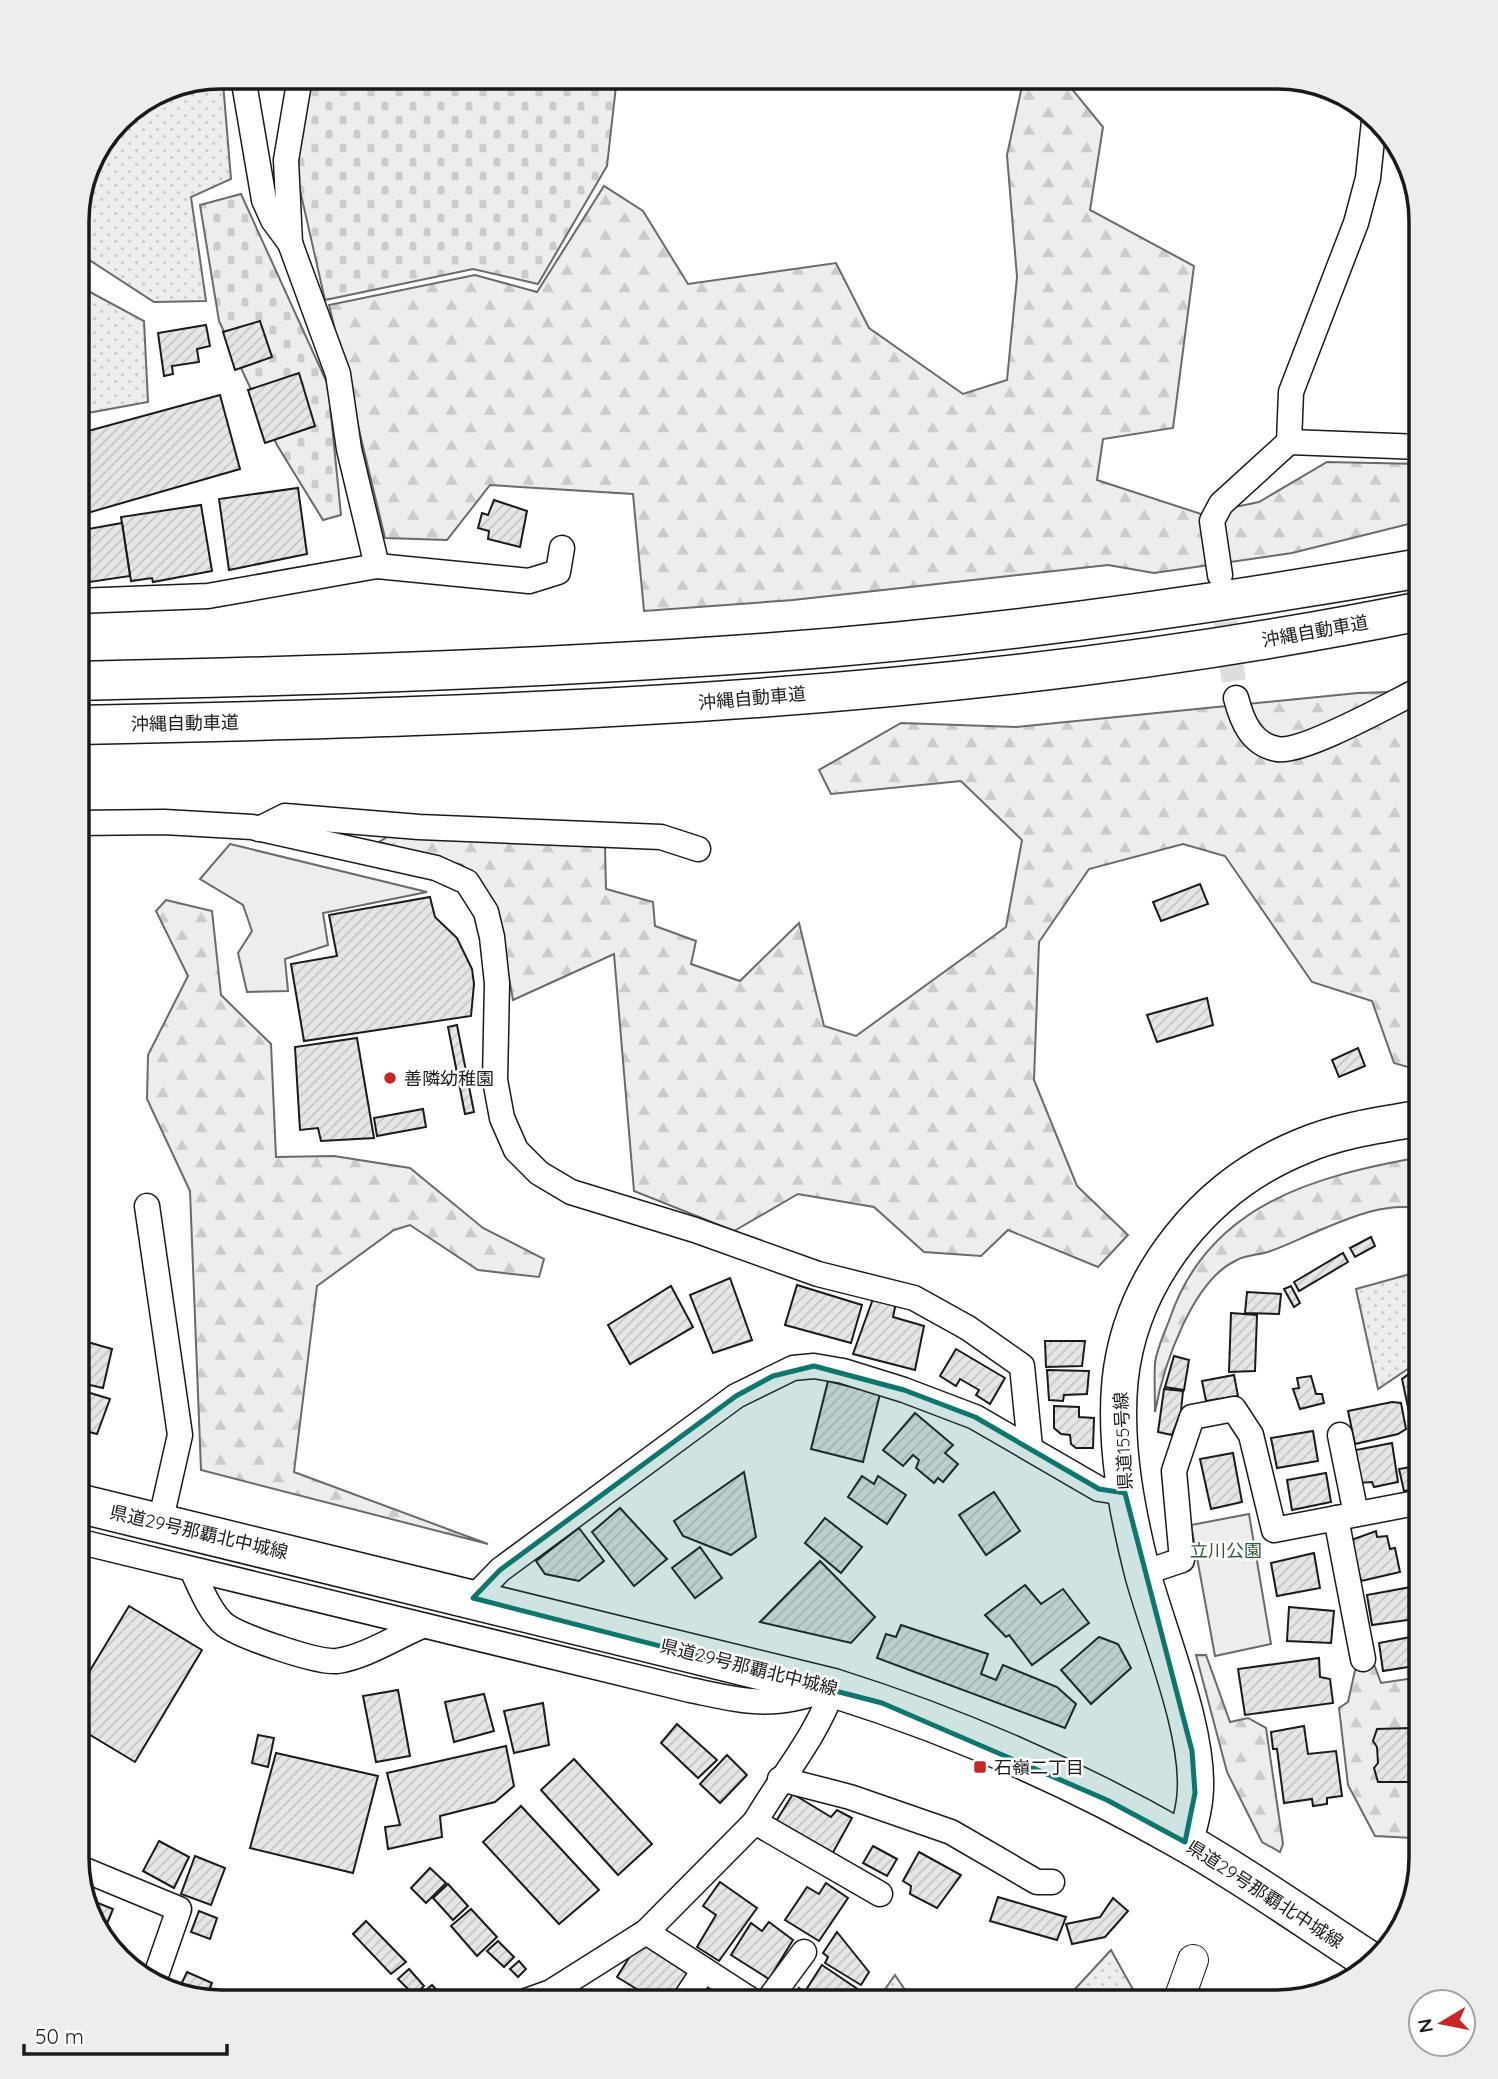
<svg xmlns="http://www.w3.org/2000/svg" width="1498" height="2079" font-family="Quicksand,'Noto Sans JP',sans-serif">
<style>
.grass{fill:url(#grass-dots);stroke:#6a6a6a;stroke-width:2}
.forest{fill:url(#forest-firs);stroke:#6a6a6a;stroke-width:2}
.cemetery{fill:url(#cemetery-stones);stroke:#6a6a6a;stroke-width:2}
.built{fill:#ededed;stroke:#6a6a6a;stroke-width:2}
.building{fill:url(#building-hatch);stroke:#1a1a1a;stroke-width:2}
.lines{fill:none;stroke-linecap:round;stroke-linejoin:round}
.minor-tunnel{stroke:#ddd;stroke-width:24;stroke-dasharray:24 12;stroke-linecap:butt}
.minor-casing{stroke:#1a1a1a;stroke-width:27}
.tertiary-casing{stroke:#1a1a1a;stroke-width:32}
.secondary-casing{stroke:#1a1a1a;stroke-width:38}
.primary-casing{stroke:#1a1a1a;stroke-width:41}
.motorway-casing{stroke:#1a1a1a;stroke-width:41}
.minor{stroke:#fff;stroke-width:24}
.tertiary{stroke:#fff;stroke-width:30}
.secondary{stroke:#fff;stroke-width:35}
.primary{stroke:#fff;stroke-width:38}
.motorway{stroke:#fff;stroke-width:38}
.marked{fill:#0f766e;fill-opacity:0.2;stroke:#0f766e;stroke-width:5;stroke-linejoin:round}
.poi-dot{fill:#c62828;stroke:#fff;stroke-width:2.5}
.labels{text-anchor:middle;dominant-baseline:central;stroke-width:5;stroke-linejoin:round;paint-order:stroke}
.street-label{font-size:18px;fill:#1a1a1a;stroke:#fff}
.poi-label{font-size:18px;fill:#1a1a1a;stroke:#fff;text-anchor:start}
.park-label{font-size:18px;fill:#2b5a34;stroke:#fff}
.rim{fill:none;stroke:#1a1a1a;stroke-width:3.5}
</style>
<defs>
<pattern id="grass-dots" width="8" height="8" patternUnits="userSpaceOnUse" patternTransform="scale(1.75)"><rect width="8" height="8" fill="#ededed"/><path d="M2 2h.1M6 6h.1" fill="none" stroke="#cbcbcb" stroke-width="1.8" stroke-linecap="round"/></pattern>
<pattern id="forest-firs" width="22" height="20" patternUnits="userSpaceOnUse" patternTransform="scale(1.75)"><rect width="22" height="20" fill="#ededed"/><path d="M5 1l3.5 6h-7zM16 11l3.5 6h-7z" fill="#cbcbcb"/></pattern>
<pattern id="cemetery-stones" width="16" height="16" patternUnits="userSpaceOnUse" patternTransform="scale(1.75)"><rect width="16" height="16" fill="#ededed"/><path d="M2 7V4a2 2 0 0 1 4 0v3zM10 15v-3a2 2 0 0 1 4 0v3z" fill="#cbcbcb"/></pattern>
<pattern id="building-hatch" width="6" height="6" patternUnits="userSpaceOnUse" patternTransform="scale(1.75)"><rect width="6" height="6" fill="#e6e6e6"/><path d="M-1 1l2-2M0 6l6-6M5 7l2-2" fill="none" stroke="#c5c5c5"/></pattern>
</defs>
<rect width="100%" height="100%" fill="#fff"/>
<g class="grass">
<path d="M 219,77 L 223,83 L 231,179 L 191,197 L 206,301 L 154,302 L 77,252 C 77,184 97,116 166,88 C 182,82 202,81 219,77 Z"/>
<path d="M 77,285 L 144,321 L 148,402 L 77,415 Z"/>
<path d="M 1421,1271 L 1421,1360 L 1378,1389 L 1356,1289 Z"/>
<path d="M 1111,1950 L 1140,2002 L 1063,2002 Z"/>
<path d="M 895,1975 L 913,2002 L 876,2002 Z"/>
</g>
<g class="forest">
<path d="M 1024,77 L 1077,77 L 1071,88 L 1103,127 L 1090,210 L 1194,266 L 1173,428 L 1103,439 L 1097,480 L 1201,514 L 1259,502 L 1327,462 L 1421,464 L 1421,521 L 1292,553 L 1154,573 L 1108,565 L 793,600 L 644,611 L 633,494 L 490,485 L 447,540 L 385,538 L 329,305 L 475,275 L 537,292 L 604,186 L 643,211 L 688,284 L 836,263 L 869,328 L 963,394 L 1007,380 L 1017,277 L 1007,155 Z"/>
<path d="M 1421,691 L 1421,1008 L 1411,1013 L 1421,1040 L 1421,1071 L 1394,1063 L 1372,1001 L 1312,982 L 1225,856 L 1183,844 L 1089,869 L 1039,942 L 1034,1080 L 1077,1186 L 1128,1235 L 1098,1267 L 1008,1230 L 981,1256 L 924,1252 L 874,1207 L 798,1194 L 734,1231 L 634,1191 L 614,954 L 513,1000 L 495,903 L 462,865 L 379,842 L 392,834 L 605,845 L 606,889 L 653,902 L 655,926 L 696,941 L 691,964 L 740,981 L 799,923 L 824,1026 L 856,1036 L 1006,927 L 1022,840 L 961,781 L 831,794 L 819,770 L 901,723 L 1016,727 L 1358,693 Z"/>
<path d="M 166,900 L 212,911 L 221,995 L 271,1044 L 276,1157 L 334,1156 L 410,1168 L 483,1228 L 544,1259 L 539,1277 L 478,1270 L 410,1225 L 394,1230 L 317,1286 L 294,1472 L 488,1544 L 201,1470 L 190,1191 L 147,1099 L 148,1055 L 188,976 L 156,911 Z"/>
<path d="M 1421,1157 L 1421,1209 C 1387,1201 1349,1218 1318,1231 C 1301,1238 1285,1246 1268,1252 C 1258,1255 1246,1255 1237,1260 C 1192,1280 1163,1367 1155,1412 C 1155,1396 1154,1379 1155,1363 C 1157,1348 1165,1332 1170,1318 C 1209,1204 1315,1176 1421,1157 Z"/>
<path d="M 1196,1655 L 1206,1655 L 1230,1722 L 1248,1718 L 1266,1728 L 1283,1844 L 1280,1852 L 1262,1842 L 1227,1772 Z"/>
<path d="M 1374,1664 L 1381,1683 L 1421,1677 L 1421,1846 L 1413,1838 L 1375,1836 L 1348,1785 L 1339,1708 L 1348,1702 L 1356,1666 Z"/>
</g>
<g class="cemetery">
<path d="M 320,77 L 617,77 L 607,166 L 538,284 L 473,269 L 325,300 L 297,177 L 302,112 L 314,82 Z"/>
<path d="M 241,194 L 328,385 L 341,515 L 323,520 L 277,445 L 219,321 L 200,205 Z"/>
</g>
<g class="built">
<path d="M 230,844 L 427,892 L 323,913 L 328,945 L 285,959 L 288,991 L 247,992 L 238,953 L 252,931 L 243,905 L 200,879 Z"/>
<path d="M 1249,1514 L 1271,1644 L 1215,1656 L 1191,1525 Z"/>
</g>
<g class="building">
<path d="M 260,321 L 272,357 L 235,370 L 223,332 Z"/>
<path d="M 206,325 L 210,346 L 197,349 L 199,362 L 172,366 L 173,374 L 164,376 L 158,333 Z"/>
<path d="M 299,373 L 315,426 L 265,443 L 248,390 Z"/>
<path d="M 220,395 L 240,469 L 77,516 L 77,434 Z"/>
<path d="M 298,488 L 307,554 L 229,570 L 219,499 Z"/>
<path d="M 494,500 L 527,511 L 520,547 L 488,539 L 489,531 L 478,528 L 482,513 L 488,515 Z"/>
<path d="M 201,505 L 212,571 L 153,582 L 152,578 L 131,581 L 121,517 Z"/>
<path d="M 122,523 L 130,576 L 83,583 L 77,566 L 77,531 Z"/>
<path d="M 1200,884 L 1208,904 L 1161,921 L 1153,902 Z"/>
<path d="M 430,897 L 435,917 L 457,938 L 472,969 L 474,984 L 471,1016 L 304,1041 L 291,964 L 337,956 L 329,915 Z"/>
<path d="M 1207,998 L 1213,1025 L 1157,1042 L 1147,1015 Z"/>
<path d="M 457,1025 L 474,1112 L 465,1114 L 448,1027 Z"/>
<path d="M 357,1038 L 374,1138 L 321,1141 L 318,1128 L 300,1130 L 295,1047 Z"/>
<path d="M 1358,1048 L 1365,1066 L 1339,1077 L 1332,1060 Z"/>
<path d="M 423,1109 L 426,1127 L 377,1136 L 374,1118 Z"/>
<path d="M 1371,1237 L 1375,1246 L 1355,1257 L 1350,1248 Z"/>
<path d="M 1343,1253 L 1348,1262 L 1299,1291 L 1294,1282 Z"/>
<path d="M 730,1278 L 752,1340 L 713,1353 L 690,1295 Z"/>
<path d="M 797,1285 L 862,1305 L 851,1343 L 785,1325 Z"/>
<path d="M 671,1286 L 693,1327 L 630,1364 L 608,1325 Z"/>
<path d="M 1291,1286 L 1300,1303 L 1294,1307 L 1284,1289 Z"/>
<path d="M 1247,1292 L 1281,1294 L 1279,1314 L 1245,1313 Z"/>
<path d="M 874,1296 L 897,1298 L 893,1317 L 924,1326 L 915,1370 L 853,1354 Z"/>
<path d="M 1231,1313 L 1257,1315 L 1255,1371 L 1229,1372 Z"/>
<path d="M 77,1339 L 112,1349 L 103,1388 L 77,1382 Z"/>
<path d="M 1045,1341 L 1085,1341 L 1082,1366 L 1046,1367 Z"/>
<path d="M 956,1349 L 1005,1378 L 990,1404 L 976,1395 L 979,1390 L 960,1379 L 956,1386 L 940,1376 Z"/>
<path d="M 1174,1356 L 1189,1360 L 1184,1390 L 1165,1387 Z"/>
<path d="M 1421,1365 L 1421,1430 L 1413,1431 L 1402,1379 Z"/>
<path d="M 1047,1370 L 1089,1371 L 1087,1394 L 1064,1395 L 1063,1401 L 1049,1400 Z"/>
<path d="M 1234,1375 L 1238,1396 L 1206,1401 L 1202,1381 Z"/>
<path d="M 1311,1376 L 1316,1394 L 1322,1394 L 1324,1403 L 1300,1409 L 1293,1389 L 1299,1388 L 1297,1378 Z"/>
<path d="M 828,1381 L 880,1394 L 863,1462 L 811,1449 Z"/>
<path d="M 77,1389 L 110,1399 L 97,1434 L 77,1429 Z"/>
<path d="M 1164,1389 L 1183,1391 L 1181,1411 L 1172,1435 L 1158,1432 Z"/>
<path d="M 1392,1402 L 1401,1403 L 1406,1429 L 1398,1434 L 1355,1444 L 1348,1411 Z"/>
<path d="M 1054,1406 L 1079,1407 L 1079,1417 L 1094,1418 L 1093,1448 L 1076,1448 L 1071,1444 L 1070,1435 L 1061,1434 L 1054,1428 Z"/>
<path d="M 915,1413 L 953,1445 L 945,1453 L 958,1464 L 943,1482 L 938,1478 L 934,1483 L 916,1468 L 919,1460 L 913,1455 L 903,1466 L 883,1450 Z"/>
<path d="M 1313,1431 L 1318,1461 L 1277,1468 L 1271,1438 Z"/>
<path d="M 1421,1435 L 1421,1476 L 1413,1437 Z"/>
<path d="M 1392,1443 L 1398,1482 L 1374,1487 L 1372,1482 L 1358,1483 L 1356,1450 Z"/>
<path d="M 1233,1453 L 1242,1502 L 1211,1509 L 1200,1459 Z"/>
<path d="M 1411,1467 L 1415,1489 L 1404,1491 L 1399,1469 Z"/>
<path d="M 744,1472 L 756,1537 L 731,1555 L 683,1536 L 674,1521 Z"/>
<path d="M 1326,1473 L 1331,1502 L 1292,1510 L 1287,1480 Z"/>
<path d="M 862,1476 L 874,1484 L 878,1476 L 906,1495 L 887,1524 L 848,1497 Z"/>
<path d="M 994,1492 L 1020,1531 L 986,1555 L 959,1515 Z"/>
<path d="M 620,1508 L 667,1559 L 634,1586 L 592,1532 Z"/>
<path d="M 825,1518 L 862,1547 L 841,1573 L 805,1543 Z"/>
<path d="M 579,1528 L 604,1561 L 579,1581 L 545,1574 L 536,1561 Z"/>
<path d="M 1376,1531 L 1377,1537 L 1387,1536 L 1390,1549 L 1395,1548 L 1400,1572 L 1361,1581 L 1352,1545 L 1354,1539 Z"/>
<path d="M 700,1547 L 722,1578 L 695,1598 L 672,1568 Z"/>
<path d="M 1314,1553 L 1320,1588 L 1277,1596 L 1271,1563 Z"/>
<path d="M 820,1561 L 875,1617 L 851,1643 L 760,1622 Z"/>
<path d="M 1025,1585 L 1041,1604 L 1063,1589 L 1089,1623 L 1032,1665 L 1009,1635 L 1006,1637 L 985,1615 Z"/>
<path d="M 1411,1587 L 1415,1619 L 1372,1625 L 1367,1595 Z"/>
<path d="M 129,1606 L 202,1650 L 135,1762 L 77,1727 L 77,1692 Z"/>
<path d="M 1289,1607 L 1334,1611 L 1331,1643 L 1287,1641 Z"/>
<path d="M 901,1625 L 988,1654 L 981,1674 L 996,1680 L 1003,1665 L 1057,1687 L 1076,1704 L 1065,1728 L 877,1658 L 886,1634 L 896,1637 Z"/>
<path d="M 1421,1635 L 1421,1665 L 1383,1671 L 1379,1643 Z"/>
<path d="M 1099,1637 L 1118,1644 L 1131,1668 L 1091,1704 L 1061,1670 Z"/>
<path d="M 1319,1658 L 1320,1677 L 1330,1679 L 1333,1703 L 1245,1715 L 1238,1669 Z"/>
<path d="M 398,1690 L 410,1756 L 376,1762 L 363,1696 Z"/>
<path d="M 484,1694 L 494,1731 L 454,1742 L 445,1702 Z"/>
<path d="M 543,1703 L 549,1745 L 514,1753 L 504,1711 Z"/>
<path d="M 677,1724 L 717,1760 L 698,1778 L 661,1743 Z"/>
<path d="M 1304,1726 L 1308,1754 L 1336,1751 L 1342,1796 L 1327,1798 L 1327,1804 L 1313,1806 L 1312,1799 L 1284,1803 L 1277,1749 L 1273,1749 L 1271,1732 Z"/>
<path d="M 1410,1728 L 1411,1782 L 1378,1782 L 1374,1768 L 1378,1763 L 1377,1747 L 1373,1741 L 1377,1729 Z"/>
<path d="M 258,1735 L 274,1738 L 268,1767 L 252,1763 Z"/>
<path d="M 506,1746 L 514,1786 L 495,1802 L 440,1816 L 442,1837 L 388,1849 L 385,1827 L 400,1825 L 387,1773 Z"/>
<path d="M 276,1753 L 378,1776 L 353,1873 L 250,1848 Z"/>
<path d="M 727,1755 L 747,1775 L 720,1803 L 700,1784 Z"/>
<path d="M 574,1759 L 652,1844 L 618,1875 L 541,1790 Z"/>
<path d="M 793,1794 L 831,1817 L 837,1810 L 852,1818 L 830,1858 L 773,1826 Z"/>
<path d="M 521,1806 L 599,1890 L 559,1924 L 483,1842 Z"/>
<path d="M 159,1841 L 189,1857 L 174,1888 L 143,1871 Z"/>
<path d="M 873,1846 L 897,1859 L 887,1876 L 863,1863 Z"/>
<path d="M 919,1852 L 961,1875 L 937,1908 L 910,1894 L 911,1886 L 903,1881 Z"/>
<path d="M 195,1856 L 225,1868 L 211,1905 L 181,1894 Z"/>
<path d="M 430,1868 L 446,1883 L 426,1903 L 411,1888 Z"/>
<path d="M 720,1882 L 757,1908 L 719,1961 L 697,1947 L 716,1915 L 703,1906 Z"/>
<path d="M 826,1883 L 848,1898 L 819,1941 L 785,1920 L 807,1887 L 819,1894 Z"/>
<path d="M 448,1884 L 468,1906 L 453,1920 L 433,1898 Z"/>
<path d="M 998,1897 L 1066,1917 L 1057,1940 L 990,1921 Z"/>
<path d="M 1113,1898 L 1128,1911 L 1105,1937 L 1072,1944 L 1066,1924 L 1100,1917 Z"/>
<path d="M 88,1899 L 113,1909 L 102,1936 L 97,1930 Z"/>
<path d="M 471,1909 L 497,1937 L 477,1956 L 451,1926 Z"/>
<path d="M 199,1911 L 217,1918 L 210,1939 L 191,1932 Z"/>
<path d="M 366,1921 L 406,1962 L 391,1974 L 353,1934 Z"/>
<path d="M 769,1922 L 793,1940 L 769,1979 L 731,1955 L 751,1923 L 762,1931 Z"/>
<path d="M 837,1932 L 869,1972 L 861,1985 L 825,1963 L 828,1957 L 823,1953 Z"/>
<path d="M 498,1941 L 514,1957 L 504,1967 L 487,1951 Z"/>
<path d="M 639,1942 L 694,1976 L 676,2002 L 658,2002 L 617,1977 Z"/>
<path d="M 519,1961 L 526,1969 L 518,1977 L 510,1969 Z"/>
<path d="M 822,1965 L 859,1990 L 851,2002 L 824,2002 L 806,1990 Z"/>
<path d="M 409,1969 L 424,1986 L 414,1995 L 398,1979 Z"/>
<path d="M 187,1972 L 212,1983 L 205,2000 L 178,1991 Z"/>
<path d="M 432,1985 L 447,2002 L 422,2002 L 418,1997 Z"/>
<path d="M 799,1988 L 819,2002 L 789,2002 Z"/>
</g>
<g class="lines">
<path class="minor-tunnel" d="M 1221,586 L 1236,698"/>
<defs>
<g id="minor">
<path d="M 243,77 L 264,200 L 273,220 L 290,243 L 338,374 L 349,449 L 377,566"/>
<path d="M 290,243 L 286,160 L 300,77"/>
<path d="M 1289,442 L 1421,447"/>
<path d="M 1220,575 L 1212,521 L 1221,504 L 1289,442 L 1291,392 L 1356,223 L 1368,178 L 1374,121"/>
<path d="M 77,601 L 208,596 L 377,566 L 529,581 L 558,572 L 562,548"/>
<path d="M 1236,698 C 1242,721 1251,744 1277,749 C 1303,754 1394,702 1421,689"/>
<path d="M 77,823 L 164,822 L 252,827 L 436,868 L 467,882 L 486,912 L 492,937 L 497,983 L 495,1080 L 502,1118 L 516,1150 L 539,1173 L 571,1192 L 695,1230 L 818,1274 L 914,1298 L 968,1328 L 1022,1366 L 1030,1447"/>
<path d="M 259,829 L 285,816 L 419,827 L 661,837 L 698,849"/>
<path d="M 147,1206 L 180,1435 L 160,1523"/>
<path d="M 1340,1435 L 1356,1514"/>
<path d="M 1336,1518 L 1363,1659"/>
<path d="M 77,1541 L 690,1690 C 749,1702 770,1709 829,1689"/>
<path d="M 192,1570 C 200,1587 210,1613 225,1625 C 242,1637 317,1663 337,1661 C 365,1657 396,1637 422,1626"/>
<path d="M 1143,1573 L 1182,1560 L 1174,1471 L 1192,1417 L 1234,1409 L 1251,1435 L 1274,1530 L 1421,1502"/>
<path d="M 473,1598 L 500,1570 L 736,1396 L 793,1368 L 814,1366 L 843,1371 L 904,1390 L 975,1417 L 1099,1489 L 1125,1493"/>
<path d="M 833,1688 C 817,1736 781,1777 755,1822 L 880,1894"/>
<path d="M 780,1779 L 850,1797 L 951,1832 L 1037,1882 L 1052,1882"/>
<path d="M 80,1868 L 179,1909 L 153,1984"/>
<path d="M 523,2002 L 551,1992 L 646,1932"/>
<path d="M 683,2002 L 704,1970"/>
<path d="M 754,2002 L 646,1932 L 755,1822"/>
<path d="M 767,2002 L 804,1952"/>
</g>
<path id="tertiary" d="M 1178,2002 L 1193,1960"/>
<path id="secondary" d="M 1185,1842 C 1189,1827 1194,1812 1195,1796 C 1201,1734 1160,1637 1143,1575 C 1127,1512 1114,1446 1120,1381 C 1131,1276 1206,1185 1303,1146 C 1341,1130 1381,1125 1421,1118"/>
<path id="primary" d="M 77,1503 L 833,1688 C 954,1726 1073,1778 1183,1841 C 1247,1877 1308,1921 1370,1961"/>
<g id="motorway">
<path d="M 77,681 C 310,676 543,669 775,652 C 992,636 1207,606 1421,568"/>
<path d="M 77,725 C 526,716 979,701 1421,611"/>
</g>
</defs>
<use href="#minor" class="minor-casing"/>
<use href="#tertiary" class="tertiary-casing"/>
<use href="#secondary" class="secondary-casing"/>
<use href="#primary" class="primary-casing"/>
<use href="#motorway" class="motorway-casing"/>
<use href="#minor" class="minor"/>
<use href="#tertiary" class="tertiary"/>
<use href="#secondary" class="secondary"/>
<use href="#primary" class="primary"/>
<use href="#motorway" class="motorway"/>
</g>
<path class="marked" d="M 814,1366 L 904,1390 L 975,1417 L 1099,1489 L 1125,1493 L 1192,1751 L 1195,1793 L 1185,1842 L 1107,1800 L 882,1703 L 473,1598 L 500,1570 L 736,1396 L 773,1376 Z"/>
<g class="poi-dot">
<circle cx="390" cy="1078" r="7"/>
<rect x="973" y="1760" width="14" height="14" rx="3.5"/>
</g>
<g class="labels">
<g class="street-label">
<text transform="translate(1315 631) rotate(-10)">沖縄自動車道</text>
<text transform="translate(752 698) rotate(-5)">沖縄自動車道</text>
<text transform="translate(185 723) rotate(-1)">沖縄自動車道</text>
<text transform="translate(1123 1441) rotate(-93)">県道155号線</text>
<text transform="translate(199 1532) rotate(13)">県道29号那覇北中城線</text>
<text transform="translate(749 1667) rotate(14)">県道29号那覇北中城線</text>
<text transform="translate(1265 1894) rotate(33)">県道29号那覇北中城線</text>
</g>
<g class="poi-label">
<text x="404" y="1078">善隣幼稚園</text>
<text x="994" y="1767">石嶺二丁目</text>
</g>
<g class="park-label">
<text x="1226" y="1550">立川公園</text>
</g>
</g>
<path d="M0 0H1498V2079H0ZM221 89H1277A132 132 0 0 1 1409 221V1858A132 132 0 0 1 1277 1990H221A132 132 0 0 1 89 1858V221A132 132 0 0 1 221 89Z" fill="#ededed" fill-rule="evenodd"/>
<path class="rim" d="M221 89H1277A132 132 0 0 1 1409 221V1858A132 132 0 0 1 1277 1990H221A132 132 0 0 1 89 1858V221A132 132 0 0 1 221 89Z"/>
<g transform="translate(1442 2023) rotate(260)"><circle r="33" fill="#ffffff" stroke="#a3a3a3" stroke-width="2"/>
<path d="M0-5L12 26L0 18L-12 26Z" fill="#c62828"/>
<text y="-10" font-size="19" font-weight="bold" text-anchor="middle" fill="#1a1a1a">N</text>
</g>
<path d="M24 2044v10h203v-10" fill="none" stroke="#1a1a1a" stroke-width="3.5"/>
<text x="35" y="2044" font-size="21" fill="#1a1a1a" stroke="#ffffff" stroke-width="5" paint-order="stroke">50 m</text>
</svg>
